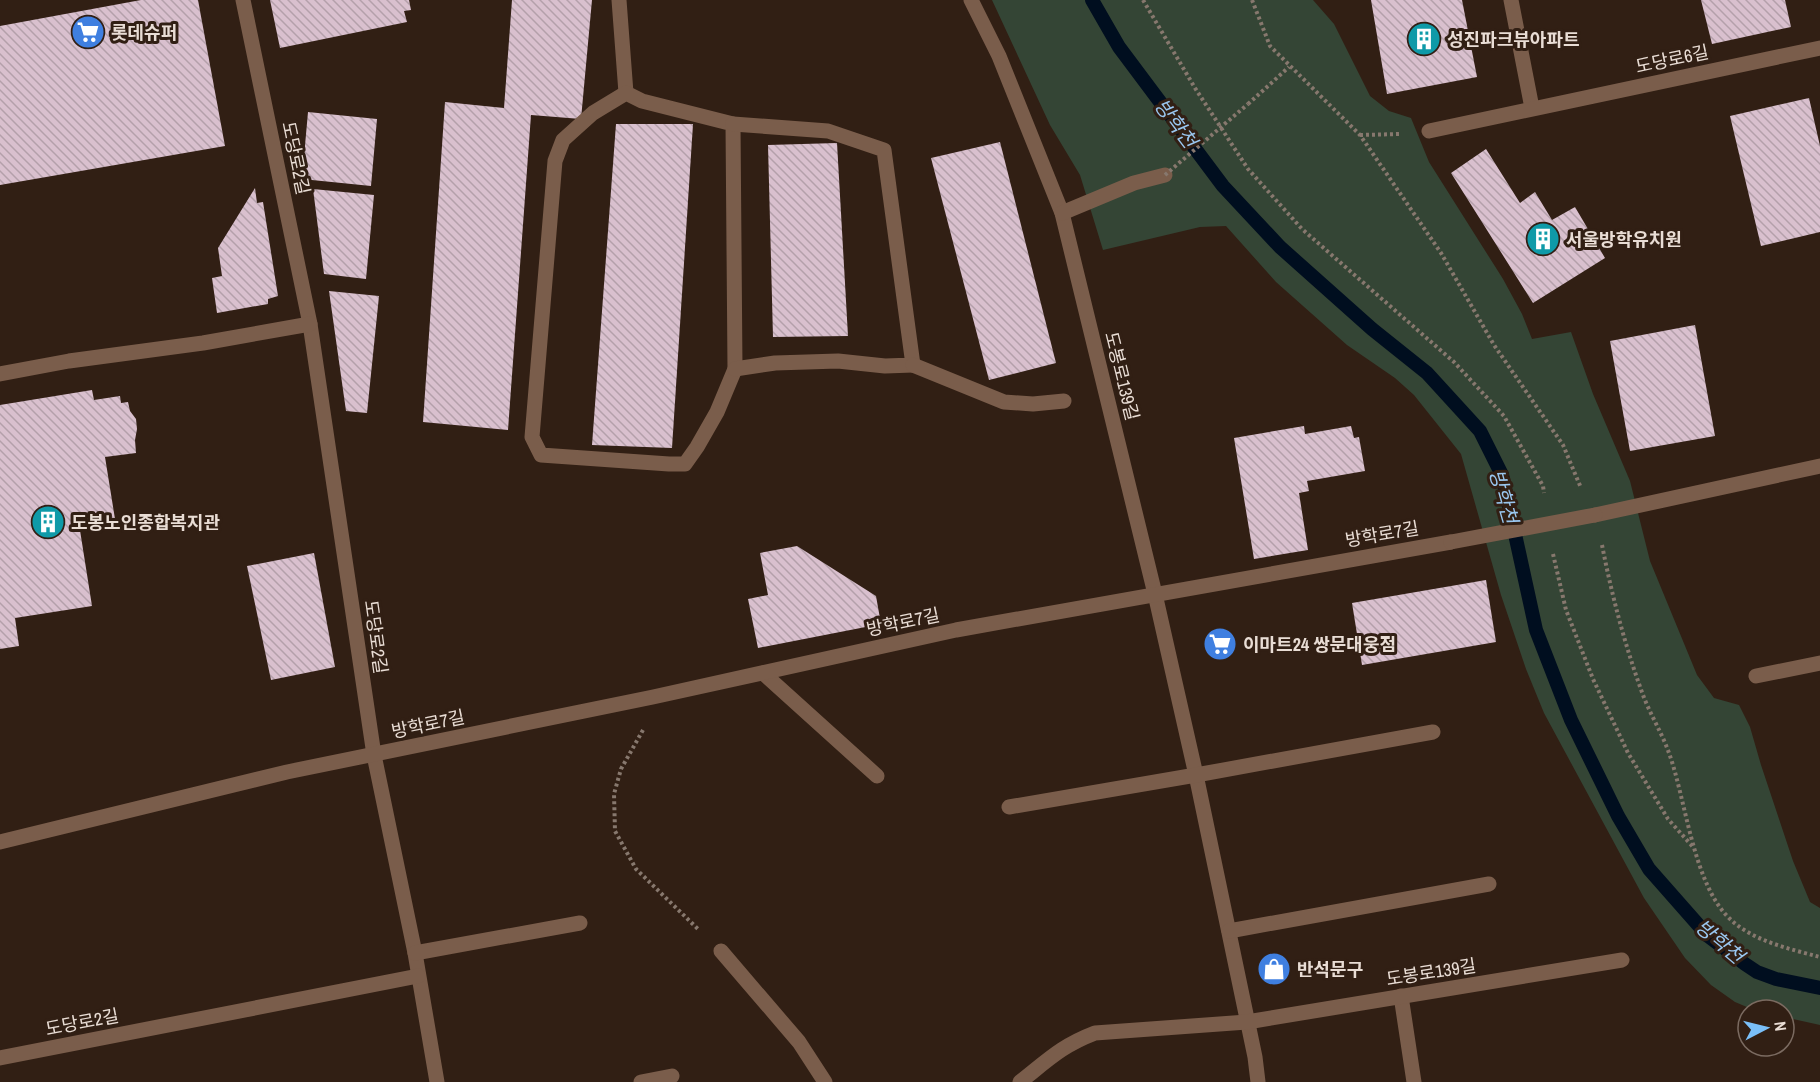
<svg xmlns="http://www.w3.org/2000/svg" width="1820" height="1082" font-family="'Archivo Narrow','Noto Sans KR',sans-serif">
<style>
.park{fill:#344535}
.lines{fill:none;stroke-linecap:round;stroke-linejoin:round}
.stream{stroke:#000e1f;stroke-width:14}
.building{fill:url(#building-back-hatch)}
.path{stroke:#87786e;stroke-width:4;stroke-dasharray:3 3;stroke-linecap:butt}
.minor{stroke:#7a5d4b;stroke-width:15}
.path-bridge{stroke:#87786e;stroke-width:4;stroke-dasharray:3 3;stroke-linecap:butt}
.minor-bridge{stroke:#7a5d4b;stroke-width:15}
.labels{text-anchor:middle;dominant-baseline:central;stroke-width:6;stroke-linejoin:round;paint-order:stroke}
.poi-label{font-size:18px;font-weight:bold;fill:#e9ddd5;stroke:#311f14;text-anchor:start}
.street-label{font-size:18px;fill:#e9ddd5;stroke:#311f14}
.water-label{font-size:20px;font-style:italic;fill:#9ac7f0;stroke:#311f14}
</style>
<defs>
<pattern id="building-back-hatch" width="6" height="6" patternUnits="userSpaceOnUse" patternTransform="scale(1.5)"><rect width="6" height="6" fill="#d9c0ce"/><path d="M-1 5l2 2M0 0l6 6M5-1l2 2" fill="none" stroke="#b4a0aa"/></pattern>
</defs>
<rect width="100%" height="100%" fill="#311f14"/>
<path class="park" d="M 992,0 L 1313,0 L 1334,24 L 1370,96 L 1389,111 L 1411,118 L 1429,162 L 1503,279 L 1522,314 L 1532,339 L 1571,332 L 1593,394 L 1630,481 L 1650,561 L 1697,675 L 1714,698 L 1739,705 L 1750,727 L 1761,765 L 1793,861 L 1810,902 L 1820,908 L 1820,1025 L 1784,1017 L 1784,1010 L 1754,1010 L 1735,1002 L 1711,985 L 1685,958 L 1644,898 L 1544,713 L 1526,669 L 1501,595 L 1461,454 L 1414,395 L 1395,378 L 1347,345 L 1276,282 L 1226,226 L 1200,227 L 1103,250 L 1080,175 L 1050,125 Z"/>
<g class="lines">
<path class="stream" d="M 1092,0 L 1119,47 L 1223,186 L 1280,247 L 1372,329 L 1427,373 L 1480,431 L 1502,475 L 1536,630 L 1571,720 L 1618,816 L 1649,869 L 1708,936 L 1745,964 L 1757,972 L 1776,979 L 1820,988"/>
</g>
<g class="building">
<path d="M 141,0 L 198,0 L 225,146 L 0,185 L 0,26 Z"/>
<path d="M 270,0 L 409,0 L 411,10 L 404,11 L 407,22 L 280,48 Z"/>
<path d="M 512,0 L 592,0 L 581,119 L 531,115 L 508,430 L 423,422 L 445,102 L 504,108 Z"/>
<path d="M 1371,0 L 1462,0 L 1477,77 L 1387,94 Z"/>
<path d="M 1701,0 L 1785,0 L 1791,27 L 1712,44 Z"/>
<path d="M 1809,98 L 1820,146 L 1820,232 L 1761,246 L 1730,116 Z"/>
<path d="M 308,112 L 377,119 L 371,186 L 302,179 Z"/>
<path d="M 616,124 L 693,124 L 672,448 L 592,445 Z"/>
<path d="M 1000,142 L 1056,363 L 989,380 L 931,158 Z"/>
<path d="M 837,143 L 848,336 L 773,337 L 768,145 Z"/>
<path d="M 1486,149 L 1520,203 L 1535,192 L 1552,220 L 1575,207 L 1605,258 L 1533,303 L 1451,173 Z"/>
<path d="M 255,188 L 257,203 L 263,202 L 278,296 L 268,299 L 268,304 L 217,313 L 212,278 L 222,276 L 218,248 Z"/>
<path d="M 313,189 L 374,195 L 366,279 L 324,274 Z"/>
<path d="M 329,291 L 379,296 L 367,413 L 346,411 Z"/>
<path d="M 1695,325 L 1715,436 L 1630,451 L 1610,341 Z"/>
<path d="M 92,390 L 94,400 L 120,396 L 121,403 L 128,402 L 130,411 L 136,419 L 137,429 L 135,440 L 136,453 L 105,457 L 115,519 L 79,524 L 92,606 L 15,618 L 19,646 L 0,649 L 0,405 Z"/>
<path d="M 1304,426 L 1305,434 L 1351,426 L 1354,438 L 1359,437 L 1365,471 L 1307,481 L 1309,491 L 1299,493 L 1308,550 L 1254,559 L 1234,438 Z"/>
<path d="M 797,546 L 876,596 L 881,624 L 758,648 L 748,599 L 768,595 L 760,553 Z"/>
<path d="M 314,553 L 335,667 L 271,680 L 247,566 Z"/>
<path d="M 1486,580 L 1496,642 L 1362,665 L 1352,603 Z"/>
</g>
<g class="lines">
<g class="path">
<path d="M 1143,0 L 1195,88 L 1248,169 L 1302,229 L 1454,362 L 1504,416 L 1543,486 L 1544,493"/>
<path d="M 1252,0 L 1270,46 L 1360,135 L 1441,253 L 1494,345 L 1563,445 L 1581,488"/>
<path d="M 1248,104 L 1289,67"/>
<path d="M 1360,135 L 1401,134"/>
<path d="M 1602,545 C 1612,596 1625,646 1643,695 C 1650,714 1662,733 1669,753 C 1686,800 1693,883 1729,918 C 1752,941 1790,949 1820,957"/>
<path d="M 1553,554 L 1566,610 L 1593,679 L 1628,753 L 1668,819 L 1693,847"/>
<path d="M 643,730 L 621,769 L 614,794 L 615,831 L 636,869 L 699,930"/>
</g>
<g class="minor">
<path d="M 243,0 L 310,324 L 374,755 L 415,953 L 437,1082"/>
<path d="M 619,0 L 626,93"/>
<path d="M 971,0 L 999,56 L 1062,213 L 1155,594 L 1196,775 L 1255,1057 L 1258,1082"/>
<path d="M 1511,0 L 1532,108"/>
<path d="M 626,93 L 642,101 L 733,124 L 735,369 L 717,412 L 697,447 L 685,464 L 669,464 L 541,455 L 532,437 L 555,161 L 563,140 L 593,113 Z"/>
<path d="M 733,124 L 828,131 L 884,150 L 913,365 L 885,366 L 838,361 L 775,363 L 735,369"/>
<path d="M 1429,131 L 1820,48"/>
<path d="M 1062,213 L 1134,183 L 1165,175"/>
<path d="M 913,365 L 1004,402 L 1033,404 L 1064,401"/>
<path d="M 0,374 L 69,361 L 203,343 L 310,324"/>
<path d="M 1595,515 L 1820,466"/>
<path d="M 763,673 L 877,776"/>
<path d="M 1756,676 L 1820,663"/>
<path d="M 1009,807 L 1196,775 L 1433,732"/>
<path d="M 0,842 L 287,772 L 653,697 L 956,630 L 1451,542"/>
<path d="M 1229,931 L 1489,884"/>
<path d="M 721,951 L 799,1042 L 825,1082"/>
<path d="M 415,953 L 580,923"/>
<path d="M 1401,996 L 1414,1082"/>
<path d="M 0,1058 L 418,976"/>
<path d="M 641,1082 L 672,1076"/>
<path d="M 1020,1082 C 1048,1060 1061,1046 1095,1033 L 1247,1022 L 1622,960"/>
</g>
<path class="path-bridge" d="M 1165,175 L 1248,104"/>
<path class="minor-bridge" d="M 1451,542 L 1595,515"/>
</g>
<defs>
<symbol id="supermarket-disc" viewBox="-11 -11 22 22"><circle r="9.5" fill="#3f7fe0" stroke="#311f14"/><path d="M-6-5.5h2.5l.6 2H6L4.5 2H-2.5L-4.4-4H-6ZM-1.5 3.2a1.3 1.3 0 1 0 .1 0ZM3 3.2a1.3 1.3 0 1 0 .1 0Z" fill="#fff"/></symbol>
<symbol id="building-disc" viewBox="-11 -11 22 22"><circle r="9.5" fill="#0f9aa8" stroke="#311f14"/><path d="M-4-6H4V6H1V3H-1V6H-4ZM-2.5-4.3h1.7v1.8h-1.7ZM.8-4.3h1.7v1.8H.8ZM-2.5-1h1.7V.8h-1.7ZM.8-1h1.7V.8H.8Z" fill="#fff"/></symbol>
<symbol id="shop-disc" viewBox="-11 -11 22 22"><circle r="9.5" fill="#3f7fe0" stroke="#311f14"/><path d="M-5-2.5h2.3a2.7 3.5 0 0 1 5.4 0H5L5.5 6h-11ZM-1.5-2.5h3a1.5 2.3 0 0 0-3 0Z" fill="#fff"/></symbol>
</defs>
<g fill-rule="evenodd">
<use href="#supermarket-disc" x="69" y="13" width="38" height="38"/>
<use href="#building-disc" x="1405" y="20" width="38" height="38"/>
<use href="#building-disc" x="1524" y="220" width="38" height="38"/>
<use href="#building-disc" x="29" y="503" width="38" height="38"/>
<use href="#supermarket-disc" x="1201" y="625" width="38" height="38"/>
<use href="#shop-disc" x="1255" y="950" width="38" height="38"/>
</g>
<g class="labels">
<g class="poi-label">
<text x="111" y="32">롯데슈퍼</text>
<text x="1447" y="39">성진파크뷰아파트</text>
<text x="1566" y="239">서울방학유치원</text>
<text x="71" y="522">도봉노인종합복지관</text>
<text x="1243" y="644">이마트24 쌍문대웅점</text>
<text x="1297" y="969">반석문구</text>
</g>
<g class="street-label">
<text transform="translate(1672 59) rotate(-12)">도당로6길</text>
<text transform="translate(296 158) rotate(78)">도당로2길</text>
<text transform="translate(1122 376) rotate(76)">도봉로139길</text>
<text transform="translate(1382 534) rotate(-10)">방학로7길</text>
<text transform="translate(903 622) rotate(-12)">방학로7길</text>
<text transform="translate(376 637) rotate(82)">도당로2길</text>
<text transform="translate(428 724) rotate(-12)">방학로7길</text>
<text transform="translate(1431 972) rotate(-9)">도봉로139길</text>
<text transform="translate(82 1022) rotate(-11)">도당로2길</text>
</g>
<g class="water-label">
<text transform="translate(1176 123) rotate(53)">방학천</text>
<text transform="translate(1504 496) rotate(74)">방학천</text>
<text transform="translate(1720 941) rotate(40)">방학천</text>
</g>
</g>
<g transform="translate(1766 1028) rotate(83)"><circle r="28" fill="#311f14" stroke="#7b6b61" stroke-width="1.5"/>
<path d="M0-4.5L10 22L0 15L-10 22Z" fill="#7abff8"/>
<text y="-9" font-size="16" font-weight="bold" text-anchor="middle" fill="#e9ddd5">N</text>
</g>
</svg>
